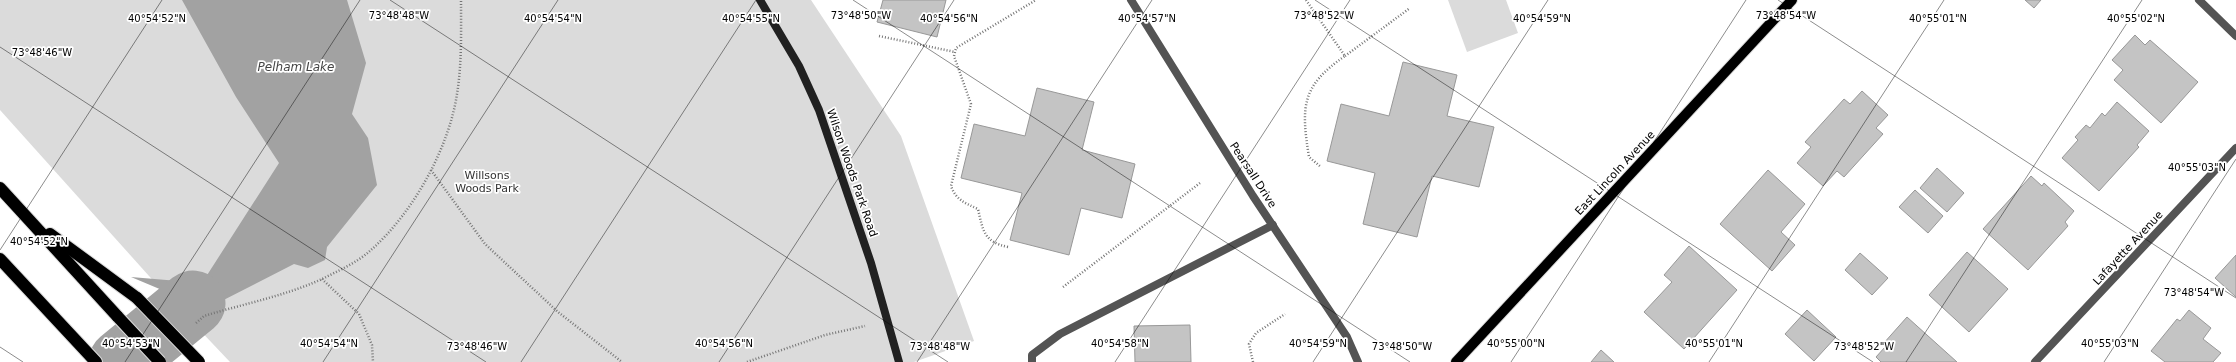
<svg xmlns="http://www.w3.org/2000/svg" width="2236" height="362" font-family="'DejaVu Sans',sans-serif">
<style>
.green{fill:#dbdbdb}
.water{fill:#a2a2a2}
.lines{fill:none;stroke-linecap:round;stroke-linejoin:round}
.river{stroke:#a2a2a2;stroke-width:65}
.building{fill:#c4c4c4;stroke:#989898}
.primary-casing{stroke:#dbdbdb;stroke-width:12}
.highway-casing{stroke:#dbdbdb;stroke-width:14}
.path{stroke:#767676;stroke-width:2.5;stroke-dasharray:1 2;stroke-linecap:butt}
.lane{stroke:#545454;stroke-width:8}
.street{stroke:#545454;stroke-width:8}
.secondary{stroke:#212121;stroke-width:8}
.primary{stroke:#000;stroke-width:10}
.highway{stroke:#000;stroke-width:12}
.highway-bridge-casing{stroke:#dbdbdb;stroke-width:14;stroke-linecap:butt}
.highway-bridge{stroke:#000;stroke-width:12}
.ticks{fill:none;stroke:#000;stroke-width:1;stroke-opacity:0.45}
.labels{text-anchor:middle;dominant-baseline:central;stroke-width:3.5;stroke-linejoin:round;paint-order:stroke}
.street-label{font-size:11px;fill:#000;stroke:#fff}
.park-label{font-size:11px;fill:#323232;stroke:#fff}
.water-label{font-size:12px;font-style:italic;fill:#434343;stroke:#fff}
.ticks-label{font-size:10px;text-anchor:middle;fill:#000;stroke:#fff;stroke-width:3.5;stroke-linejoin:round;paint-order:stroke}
</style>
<rect width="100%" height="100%" fill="#fff"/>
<g class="green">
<path d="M 0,0 L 811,0 L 901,136 L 974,341 L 914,362 L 230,362 L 158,286 L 0,110 Z"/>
<path d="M 1448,0 L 1506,0 L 1518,33 L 1467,52 Z"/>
</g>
<path class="water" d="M 182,0 L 347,0 L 366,63 L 352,114 L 368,138 L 377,185 L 327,247 L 325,260 L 308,268 L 294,264 L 202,311 L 193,303 L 131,277 L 202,283 L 279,163 L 236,97 Z"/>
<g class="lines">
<path class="river" d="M 121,362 L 193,303"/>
</g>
<g class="building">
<path d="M 883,0 L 946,0 L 937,37 L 877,22 Z"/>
<path d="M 2025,0 L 2041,0 L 2034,8 Z"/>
<path d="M 2135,35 L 2145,45 L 2150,40 L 2198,82 L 2161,123 L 2114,80 L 2123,70 L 2112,60 Z"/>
<path d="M 1403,62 L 1457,75 L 1447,116 L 1494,127 L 1479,187 L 1432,176 L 1417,237 L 1363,224 L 1375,173 L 1327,161 L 1341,104 L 1389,116 Z"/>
<path d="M 1037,88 L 1094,102 L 1082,150 L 1135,164 L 1122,218 L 1081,208 L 1069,255 L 1010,240 L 1022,193 L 961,178 L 974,124 L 1025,136 Z"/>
<path d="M 1862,91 L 1888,115 L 1876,128 L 1883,134 L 1844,177 L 1837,171 L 1823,186 L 1797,163 L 1811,147 L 1805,142 L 1844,99 L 1850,104 Z"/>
<path d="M 2117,102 L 2149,131 L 2137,145 L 2139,147 L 2099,191 L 2062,158 L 2078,140 L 2075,137 L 2086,125 L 2090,128 L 2102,113 L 2105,116 Z"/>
<path d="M 1937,168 L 1964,193 L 1947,212 L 1920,188 Z"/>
<path d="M 1768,170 L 1805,204 L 1781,232 L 1795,245 L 1772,271 L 1720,224 Z"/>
<path d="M 2031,176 L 2042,186 L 2044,183 L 2074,211 L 2065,222 L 2068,226 L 2028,270 L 1983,229 Z"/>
<path d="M 1915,190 L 1943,216 L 1928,233 L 1899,207 Z"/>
<path d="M 1689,246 L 1737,290 L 1684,349 L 1644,312 L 1672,282 L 1664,275 Z"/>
<path d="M 1967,252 L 2008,289 L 1969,332 L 1929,295 Z"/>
<path d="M 1860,253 L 1888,278 L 1872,295 L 1845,270 Z"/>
<path d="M 2236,255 L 2236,297 L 2215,278 Z"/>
<path d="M 1807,310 L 1836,337 L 1814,361 L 1785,334 Z"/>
<path d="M 2189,310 L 2211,328 L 2203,339 L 2221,353 L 2213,362 L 2165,362 L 2151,351 L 2177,319 L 2180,321 Z"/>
<path d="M 1907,317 L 1957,362 L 1881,362 L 1876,357 L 1885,347 L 1883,344 Z"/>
<path d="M 1190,325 L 1191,362 L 1135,362 L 1134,326 Z"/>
<path d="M 1601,350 L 1614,362 L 1591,362 Z"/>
</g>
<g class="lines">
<defs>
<path id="primary" d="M 1456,362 L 1792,0"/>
<g id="highway">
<path d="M 0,188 L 118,317"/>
<path d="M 50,234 L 137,298"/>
<path d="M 0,259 L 96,362"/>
</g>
</defs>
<use href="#primary" class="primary-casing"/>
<use href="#highway" class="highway-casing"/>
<g class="path">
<path d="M 1306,0 L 1345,56 C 1301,86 1301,107 1309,157 L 1321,167"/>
<path d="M 879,36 L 955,52"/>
<path d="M 1345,56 L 1410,8"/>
<path d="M 431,170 L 485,244 L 558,312 L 622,362"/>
<path d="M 1008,247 C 984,242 983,231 978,209 C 965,203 956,200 951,186 L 971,104 L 954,56 L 956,48 L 1036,0"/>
<path d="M 322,279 L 359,314 L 372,345 L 373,362"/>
<path d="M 1063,287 L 1200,183"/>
<path d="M 196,323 L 204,316 C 243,304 285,296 322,279 C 338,271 358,262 371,250 C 413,213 449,148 457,94 C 462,63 461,31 461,0"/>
<path d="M 747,362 L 825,335 L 865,326"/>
<path d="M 1253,362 L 1249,344 L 1256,333 L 1285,314"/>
</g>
<path class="lane" d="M 1032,362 L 1032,355 L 1060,334 L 1273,225"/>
<g class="street">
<path d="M 1131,0 L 1253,196 L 1347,337 L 1358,362"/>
<path d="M 2199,0 L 2236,36"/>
<path d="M 2035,362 L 2236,148"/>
</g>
<path class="secondary" d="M 760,0 L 799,66 L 819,110 L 871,263 L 899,362"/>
<use href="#primary" class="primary"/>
<use href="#highway" class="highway"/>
<defs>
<g id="highway-bridge">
<path d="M 137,298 L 199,362"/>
<path d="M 118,317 L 160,362"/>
</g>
</defs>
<use href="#highway-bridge" class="highway-bridge-casing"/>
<use href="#highway-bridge" class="highway-bridge"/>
</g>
<path class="ticks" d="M 390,0 L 948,362M 853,0 L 1410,362M 1315,0 L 1873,362M 1778,0 L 2236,298M 0,47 L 486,362M 0,250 L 162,0M 0,347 L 23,362M 125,362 L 360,0M 323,362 L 558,0M 521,362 L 756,0M 719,362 L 954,0M 917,362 L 1152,0M 1115,362 L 1350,0M 1313,362 L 1548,0M 1511,362 L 1746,0M 1709,362 L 1944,0M 1906,362 L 2142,0M 2104,362 L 2236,159"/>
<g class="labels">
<g class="street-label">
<text transform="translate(852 173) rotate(71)">Wilson Woods Park Road</text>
<text transform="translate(1615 173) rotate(-47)">East Lincoln Avenue</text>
<text transform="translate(1253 175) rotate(57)">Pearsall Drive</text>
<text transform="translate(2128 248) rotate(-47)">Lafayette Avenue</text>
</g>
<g class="park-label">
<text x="487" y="175">Willsons<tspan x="487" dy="13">Woods Park</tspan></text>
</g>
<g class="water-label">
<text x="296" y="67">Pelham Lake</text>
</g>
</g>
<g class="ticks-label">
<text x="1786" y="19">73°48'54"W</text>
<text x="399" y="19">73°48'48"W</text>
<text x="861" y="19">73°48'50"W</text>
<text x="1324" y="19">73°48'52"W</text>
<text x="553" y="22">40°54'54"N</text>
<text x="751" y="22">40°54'55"N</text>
<text x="949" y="22">40°54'56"N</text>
<text x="1147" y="22">40°54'57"N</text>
<text x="1542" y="22">40°54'59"N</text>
<text x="1938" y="22">40°55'01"N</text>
<text x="2136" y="22">40°55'02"N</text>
<text x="157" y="22">40°54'52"N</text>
<text x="42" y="56">73°48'46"W</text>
<text x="2197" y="171">40°55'03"N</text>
<text x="39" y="245">40°54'52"N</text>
<text x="2194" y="296">73°48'54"W</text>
<text x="131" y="347">40°54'53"N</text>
<text x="329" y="347">40°54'54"N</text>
<text x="724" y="347">40°54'56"N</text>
<text x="1120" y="347">40°54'58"N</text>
<text x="1318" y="347">40°54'59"N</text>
<text x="1516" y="347">40°55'00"N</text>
<text x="1714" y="347">40°55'01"N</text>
<text x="2110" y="347">40°55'03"N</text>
<text x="477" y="350">73°48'46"W</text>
<text x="940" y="350">73°48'48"W</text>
<text x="1402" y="350">73°48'50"W</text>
<text x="1864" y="350">73°48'52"W</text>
</g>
</svg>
